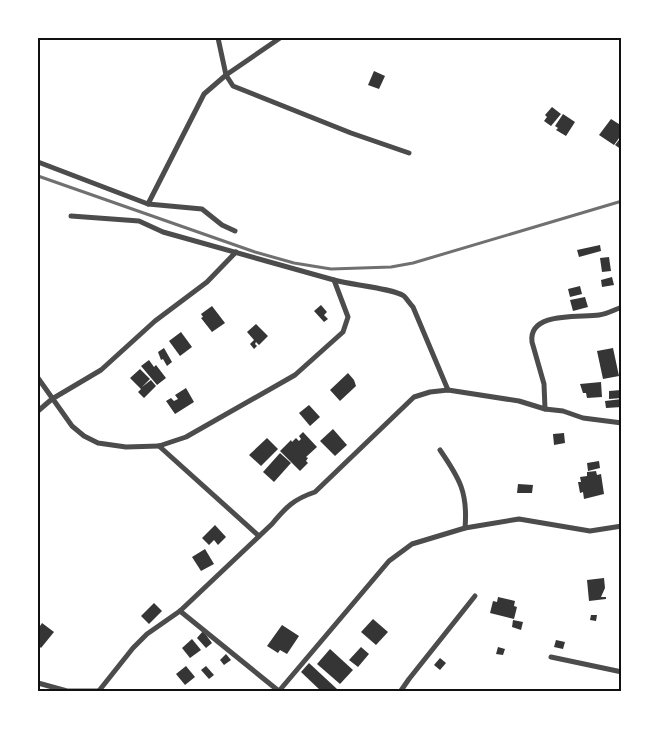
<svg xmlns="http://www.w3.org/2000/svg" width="659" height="729" font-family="Manrope,sans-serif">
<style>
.building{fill:#353535}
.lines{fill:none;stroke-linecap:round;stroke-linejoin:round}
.minor{stroke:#4c4c4c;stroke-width:5}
.rail{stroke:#707070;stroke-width:3}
.neatline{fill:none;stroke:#111;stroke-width:2}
</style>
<rect width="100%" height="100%" fill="#fff"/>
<g class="building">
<path d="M 374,71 L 385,76 L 379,89 L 368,85 Z"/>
<path d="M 552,107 L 561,114 L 551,126 L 544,121 L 547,117 L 545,115 Z"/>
<path d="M 563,114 L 575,122 L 566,136 L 556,130 L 558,128 L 555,126 Z"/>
<path d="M 611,119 L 622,126 L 619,131 L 622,134 L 614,145 L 599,135 Z"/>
<path d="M 622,136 L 622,150 L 615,145 Z"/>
<path d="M 600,245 L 601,251 L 579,257 L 577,250 Z"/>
<path d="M 609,257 L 611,271 L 602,272 L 600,258 Z"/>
<path d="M 612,277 L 614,285 L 602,287 L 601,280 Z"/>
<path d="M 580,286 L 582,294 L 570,297 L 568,289 Z"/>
<path d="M 585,297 L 588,307 L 573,311 L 570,300 Z"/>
<path d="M 321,305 L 327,312 L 324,315 L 328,319 L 324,322 L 314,311 Z"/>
<path d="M 212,306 L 225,323 L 212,332 L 201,318 L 203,317 L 201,314 Z"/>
<path d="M 256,324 L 268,336 L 259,345 L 256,342 L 255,344 L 257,346 L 254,349 L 250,344 L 254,340 L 247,332 Z"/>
<path d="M 181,332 L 192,347 L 180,356 L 169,341 Z"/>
<path d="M 164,348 L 172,362 L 167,366 L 163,359 L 161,360 L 158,352 Z"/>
<path d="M 613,348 L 619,376 L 603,379 L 597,351 Z"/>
<path d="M 149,360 L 154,367 L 156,365 L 166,378 L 157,385 L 141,366 Z"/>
<path d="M 140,369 L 150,379 L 142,387 L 151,380 L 156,386 L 144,398 L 138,392 L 141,389 L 130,378 Z"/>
<path d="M 348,373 L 354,380 L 356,386 L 340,401 L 330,390 Z"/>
<path d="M 601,382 L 602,397 L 587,398 L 586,393 L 583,393 L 580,384 Z"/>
<path d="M 186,388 L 194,402 L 175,414 L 166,401 L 171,398 L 174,401 L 178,399 L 175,395 Z"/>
<path d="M 621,390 L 622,398 L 609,399 L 609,391 Z"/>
<path d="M 622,399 L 622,407 L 606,408 L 605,401 Z"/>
<path d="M 309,405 L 320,417 L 310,426 L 299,413 Z"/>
<path d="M 333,429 L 347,445 L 335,456 L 320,441 Z"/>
<path d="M 303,432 L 317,447 L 306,457 L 308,458 L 306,461 L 308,463 L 300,471 L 280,451 L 291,440 L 292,442 L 296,438 L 299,441 L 301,439 L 299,436 Z"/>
<path d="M 564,433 L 565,443 L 554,445 L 553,434 Z"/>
<path d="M 267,438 L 278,449 L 261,466 L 249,455 Z"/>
<path d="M 280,453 L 291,463 L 274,482 L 263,472 Z"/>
<path d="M 599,461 L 600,468 L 588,471 L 587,463 Z"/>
<path d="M 596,471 L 597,475 L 601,474 L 604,494 L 584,499 L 583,492 L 580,493 L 578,482 L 581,482 L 580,477 L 587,476 L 587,472 Z"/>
<path d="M 518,484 L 533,485 L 532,493 L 517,493 Z"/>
<path d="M 215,525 L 226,537 L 218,545 L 214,540 L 209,545 L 202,538 Z"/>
<path d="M 205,549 L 214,564 L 201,571 L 192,557 Z"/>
<path d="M 604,578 L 605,588 L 601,597 L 606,597 L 606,599 L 589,601 L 587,580 Z"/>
<path d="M 498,597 L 515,601 L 514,606 L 517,607 L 514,619 L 490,613 L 493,601 L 497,602 Z"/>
<path d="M 154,603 L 162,611 L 149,624 L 141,616 Z"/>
<path d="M 591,615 L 597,615 L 596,621 L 590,620 Z"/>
<path d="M 373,619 L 388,632 L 376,645 L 361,632 Z"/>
<path d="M 513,620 L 523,622 L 521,630 L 512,627 Z"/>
<path d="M 42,623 L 54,632 L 41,648 L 38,645 L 38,629 Z"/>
<path d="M 282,625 L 299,636 L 287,654 L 280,650 L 278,653 L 267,646 Z"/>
<path d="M 203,631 L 212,643 L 206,648 L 197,638 Z"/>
<path d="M 192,639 L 201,650 L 190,658 L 182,648 Z"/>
<path d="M 556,640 L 565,642 L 563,649 L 554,647 Z"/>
<path d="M 361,647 L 369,654 L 358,667 L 349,660 Z"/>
<path d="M 498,647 L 505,649 L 503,655 L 496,654 Z"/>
<path d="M 330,649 L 353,670 L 340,684 L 317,664 Z"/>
<path d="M 226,654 L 231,660 L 224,665 L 220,660 Z"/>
<path d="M 440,658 L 446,663 L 440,670 L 434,665 Z"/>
<path d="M 309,663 L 337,689 L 335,692 L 322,692 L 301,672 Z"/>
<path d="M 186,666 L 195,677 L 185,685 L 176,674 Z"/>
<path d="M 206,666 L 214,675 L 209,679 L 201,670 Z"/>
</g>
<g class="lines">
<g class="minor">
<path d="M 218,38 L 226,75 L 233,86 L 351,133 L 409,153"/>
<path d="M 38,162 L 148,204 L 202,209 L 222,225 L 235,231"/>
<path d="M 148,204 L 204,94 L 226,75 L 280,38"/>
<path d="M 71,216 L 139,221 L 163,232 L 334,280 C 351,285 392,288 404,296 C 407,299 410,304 413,307 L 448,390"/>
<path d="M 38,378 L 72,426 L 84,436 L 98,443 L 126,447 L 159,446 L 186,437 L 295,375 L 343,332 L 348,317 L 334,280"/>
<path d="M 545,409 L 544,384 L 532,342 C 528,311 581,318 599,315 C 607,314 614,310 622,307"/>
<path d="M 38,411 L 52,399 L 101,370 L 155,321 L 207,282 L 236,252"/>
<path d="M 159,446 L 259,536"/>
<path d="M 440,450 C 460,479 468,493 465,528"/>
<path d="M 180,611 L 280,692"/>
<path d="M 551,657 L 622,672"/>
<path d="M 38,683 L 67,691 L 99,691"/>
<path d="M 279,691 L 389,561 L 412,544 L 465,528 L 519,519 L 590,531 L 622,526"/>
<path d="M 98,692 L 133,648 L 147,634 L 180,611 L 272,524 C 286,507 294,499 315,492 L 414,397 L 430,392 L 448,390 L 519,401 L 545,409 L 563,411 L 583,418 L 622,423"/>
<path d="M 400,692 L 409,679 L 475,596"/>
</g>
<path class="rail" d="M 38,176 L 255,252 L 294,263 L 331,269 L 391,267 L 413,263 L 622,201"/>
</g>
<rect width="659" height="729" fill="none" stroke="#ffffff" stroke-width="78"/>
<rect x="39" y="39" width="581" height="651" class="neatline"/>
</svg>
